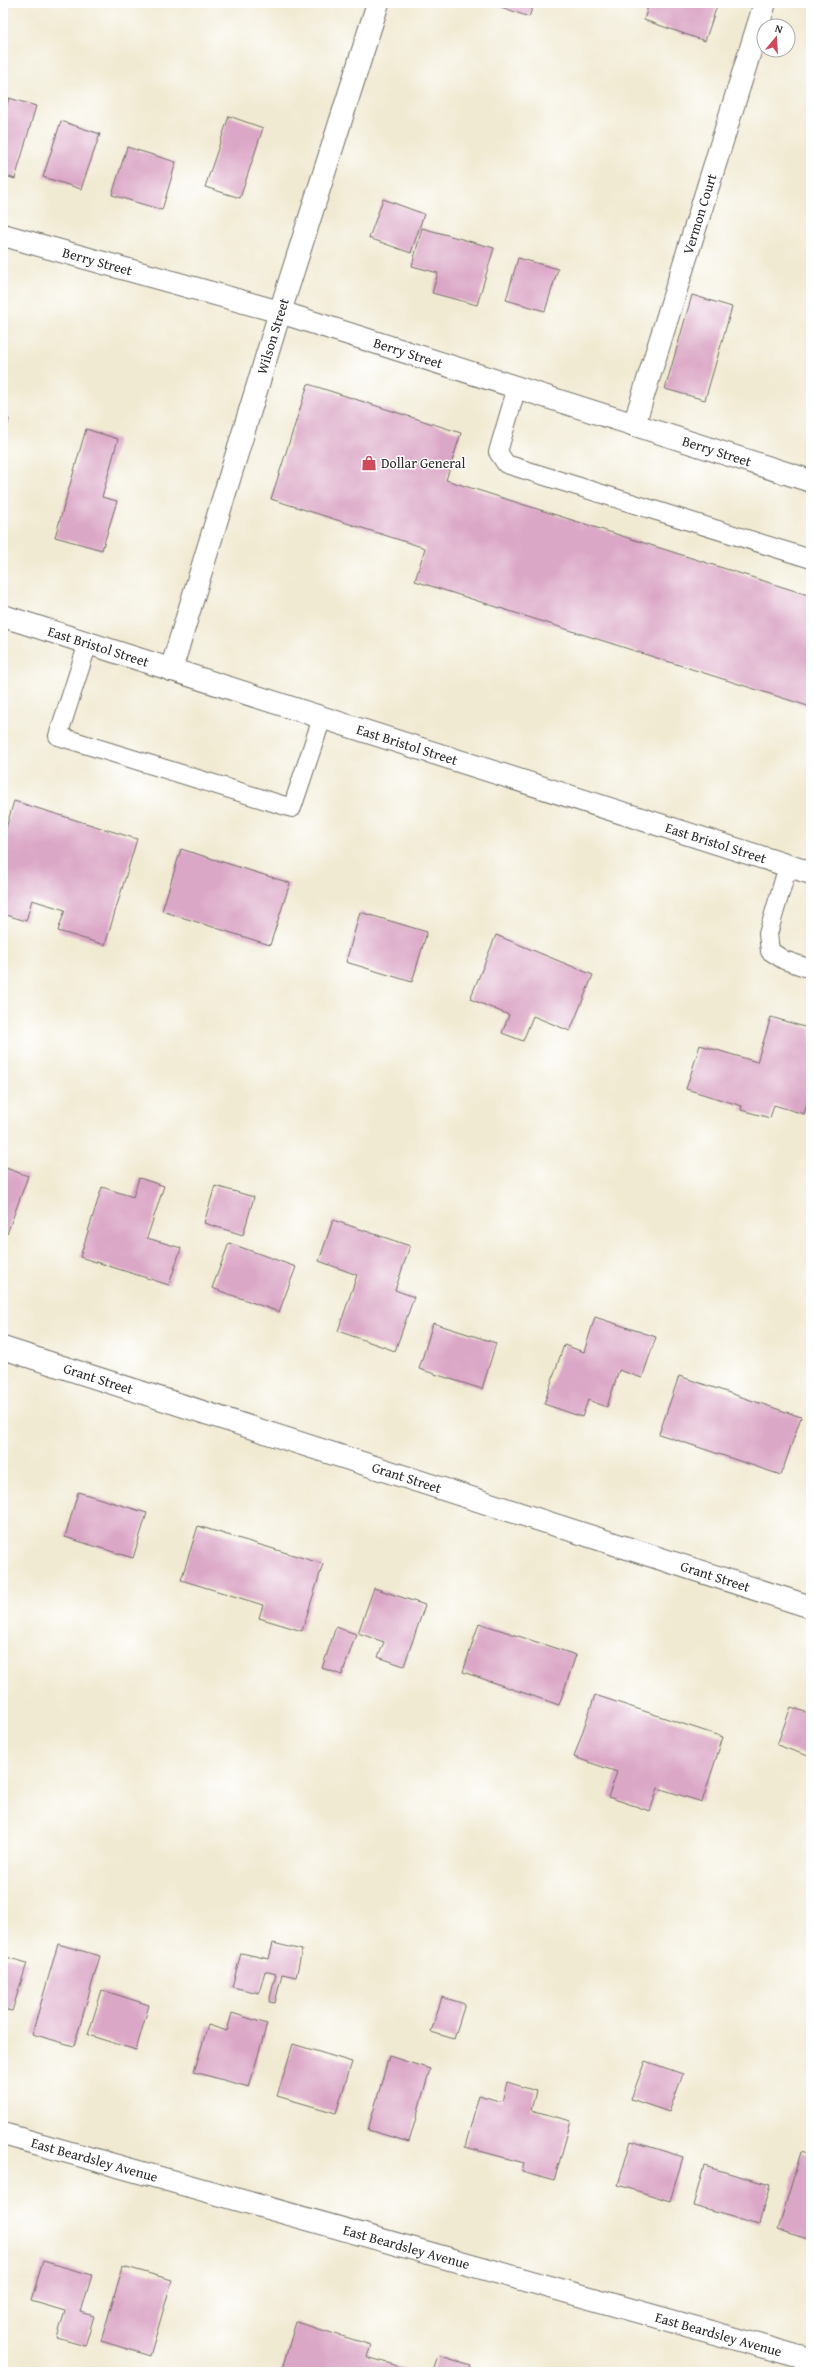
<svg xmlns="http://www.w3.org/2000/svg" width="814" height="2375" font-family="'Gentium Book Plus',serif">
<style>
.building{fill:#dba7c6}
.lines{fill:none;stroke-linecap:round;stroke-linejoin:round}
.service-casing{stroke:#706e66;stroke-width:20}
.minor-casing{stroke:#706e66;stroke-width:24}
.tertiary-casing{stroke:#706e66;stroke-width:24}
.secondary-casing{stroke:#706e66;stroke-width:24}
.service{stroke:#fff;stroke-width:18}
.minor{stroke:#fff;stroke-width:22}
.tertiary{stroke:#fff;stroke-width:22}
.secondary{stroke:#fff;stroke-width:22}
.labels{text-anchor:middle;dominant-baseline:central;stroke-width:3;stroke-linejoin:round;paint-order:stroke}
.street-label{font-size:14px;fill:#2b2b2b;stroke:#fff}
.poi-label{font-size:14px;fill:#2b2b2b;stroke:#fff;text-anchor:start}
</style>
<rect width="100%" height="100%" fill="#fff"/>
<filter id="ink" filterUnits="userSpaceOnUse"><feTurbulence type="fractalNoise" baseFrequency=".025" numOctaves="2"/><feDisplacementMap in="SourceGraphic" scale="8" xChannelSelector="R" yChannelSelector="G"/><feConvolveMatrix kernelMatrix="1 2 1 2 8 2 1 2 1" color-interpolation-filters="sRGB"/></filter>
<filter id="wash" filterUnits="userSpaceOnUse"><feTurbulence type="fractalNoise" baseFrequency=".012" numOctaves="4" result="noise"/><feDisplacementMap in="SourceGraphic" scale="16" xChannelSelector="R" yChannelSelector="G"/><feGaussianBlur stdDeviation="0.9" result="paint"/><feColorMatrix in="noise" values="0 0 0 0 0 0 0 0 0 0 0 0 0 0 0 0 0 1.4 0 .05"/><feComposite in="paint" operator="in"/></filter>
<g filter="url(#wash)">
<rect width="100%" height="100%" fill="#f1ead3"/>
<g id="blocks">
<g class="building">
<path d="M 490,3 L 534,3 L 529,17 Z"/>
<path d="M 649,3 L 718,3 L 705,41 L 644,20 Z"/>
<path d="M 9,98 L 36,106 L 15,179 L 3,175 L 3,119 Z"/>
<path d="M 229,116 L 263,128 L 240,198 L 205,187 Z"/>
<path d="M 61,121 L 100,134 L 81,189 L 43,177 Z"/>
<path d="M 127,147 L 176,162 L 162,210 L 112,195 Z"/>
<path d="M 383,199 L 424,214 L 411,253 L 369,238 Z"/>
<path d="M 422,228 L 494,248 L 477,305 L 432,293 L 438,273 L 412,266 Z"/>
<path d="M 518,258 L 558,269 L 545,311 L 506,300 Z"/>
<path d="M 692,295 L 732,307 L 705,400 L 665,389 Z"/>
<path d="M 308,384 L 461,433 L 446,480 L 811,596 L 811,707 L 415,581 L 425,548 L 271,499 Z"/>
<path d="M 3,417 L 9,419 L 3,438 Z"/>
<path d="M 86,429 L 118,439 L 102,497 L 117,501 L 102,550 L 55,537 Z"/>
<path d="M 14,801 L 137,839 L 105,945 L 58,931 L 65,910 L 32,900 L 26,921 L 3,914 L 3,838 Z"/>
<path d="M 181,849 L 290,883 L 270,945 L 162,911 Z"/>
<path d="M 360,912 L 427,932 L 412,982 L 346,962 Z"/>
<path d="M 496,935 L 593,975 L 570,1031 L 533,1016 L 523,1041 L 502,1033 L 509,1015 L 470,999 Z"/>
<path d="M 771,1017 L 811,1029 L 811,1104 L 807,1103 L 804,1114 L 774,1105 L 770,1118 L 741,1110 L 742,1106 L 686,1089 L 700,1045 L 757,1062 Z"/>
<path d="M 3,1167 L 28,1176 L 7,1234 L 3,1232 Z"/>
<path d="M 139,1178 L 164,1186 L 147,1238 L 181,1248 L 169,1285 L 80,1257 L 102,1187 L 133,1197 Z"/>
<path d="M 215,1186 L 254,1197 L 243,1235 L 204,1223 Z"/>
<path d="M 333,1220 L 410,1246 L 395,1290 L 414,1297 L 395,1351 L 338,1331 L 357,1275 L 319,1261 Z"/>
<path d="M 229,1243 L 296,1267 L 279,1312 L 212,1288 Z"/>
<path d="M 595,1317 L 656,1337 L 642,1378 L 619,1370 L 607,1407 L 588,1400 L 582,1417 L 544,1404 L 564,1345 L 584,1352 Z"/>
<path d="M 433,1323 L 496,1343 L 482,1389 L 419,1369 Z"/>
<path d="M 679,1376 L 801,1417 L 781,1475 L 659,1434 Z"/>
<path d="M 78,1492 L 147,1513 L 133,1558 L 65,1537 Z"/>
<path d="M 198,1526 L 323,1564 L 302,1631 L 259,1618 L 263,1605 L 181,1580 Z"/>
<path d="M 374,1588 L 425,1605 L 404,1666 L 378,1657 L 384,1642 L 358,1633 Z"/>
<path d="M 479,1623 L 576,1655 L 559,1705 L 463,1672 Z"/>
<path d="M 336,1627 L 356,1634 L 342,1675 L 322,1668 Z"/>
<path d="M 595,1695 L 723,1737 L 702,1802 L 658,1788 L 650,1811 L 608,1797 L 617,1772 L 574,1757 Z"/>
<path d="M 791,1707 L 811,1714 L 811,1757 L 777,1745 Z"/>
<path d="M 273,1943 L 302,1950 L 296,1977 L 282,1974 L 275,2003 L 269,2002 L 276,1974 L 265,1971 L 259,1993 L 232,1987 L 241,1953 L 269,1959 Z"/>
<path d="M 58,1944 L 100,1956 L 74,2046 L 32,2034 Z"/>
<path d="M 3,1956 L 27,1963 L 12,2011 L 3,2009 Z"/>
<path d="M 102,1990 L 149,2005 L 136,2050 L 88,2035 Z"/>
<path d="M 442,1997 L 465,2004 L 454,2039 L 431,2032 Z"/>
<path d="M 232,2013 L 267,2024 L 249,2087 L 194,2072 L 208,2025 L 227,2031 Z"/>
<path d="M 293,2044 L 352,2062 L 336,2113 L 277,2096 Z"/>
<path d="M 389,2056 L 430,2069 L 409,2142 L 368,2130 Z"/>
<path d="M 645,2061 L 683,2074 L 669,2112 L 631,2099 Z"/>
<path d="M 507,2082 L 536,2091 L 531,2110 L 571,2121 L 554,2181 L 522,2172 L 524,2163 L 465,2147 L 479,2095 L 502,2102 Z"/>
<path d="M 631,2141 L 683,2157 L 670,2201 L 618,2185 Z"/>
<path d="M 801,2152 L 811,2155 L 811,2240 L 778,2230 Z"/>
<path d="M 704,2166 L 770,2185 L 759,2224 L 693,2206 Z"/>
<path d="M 43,2261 L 92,2275 L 81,2312 L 94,2316 L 85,2346 L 57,2338 L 65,2311 L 31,2301 Z"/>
<path d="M 123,2266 L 172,2280 L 150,2356 L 101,2341 Z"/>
<path d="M 296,2322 L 371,2345 L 367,2357 L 411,2370 L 411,2372 L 281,2372 Z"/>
<path d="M 438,2355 L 470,2365 L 467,2372 L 433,2372 Z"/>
</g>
</g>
</g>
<g filter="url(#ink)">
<use href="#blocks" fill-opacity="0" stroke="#706e66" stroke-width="1"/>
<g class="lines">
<defs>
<g id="service">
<path d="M 517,387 L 498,452 L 506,464 L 811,559"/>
<path d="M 88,643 L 58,736 L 292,808 L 322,718"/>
<path d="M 788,866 L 768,934 L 770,951 L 784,960 L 811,969"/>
</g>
<g id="minor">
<path id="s1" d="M 3,235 L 280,312 L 811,481"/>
<path id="s2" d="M 634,425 L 765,3"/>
<path id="s3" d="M 171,670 L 280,312 L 378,3"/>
<path id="s4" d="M 3,1348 L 811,1607"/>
</g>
<g id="tertiary">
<path id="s5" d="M 3,2134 L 811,2360"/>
</g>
<g id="secondary">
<path id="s6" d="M 3,616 L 811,873"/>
</g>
</defs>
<use href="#service" class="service-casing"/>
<use href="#minor" class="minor-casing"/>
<use href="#tertiary" class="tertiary-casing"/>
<use href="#secondary" class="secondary-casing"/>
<use href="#service" class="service"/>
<use href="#minor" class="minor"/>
<use href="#tertiary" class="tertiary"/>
<use href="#secondary" class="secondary"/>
</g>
</g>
<defs>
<symbol id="shop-bare" viewBox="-9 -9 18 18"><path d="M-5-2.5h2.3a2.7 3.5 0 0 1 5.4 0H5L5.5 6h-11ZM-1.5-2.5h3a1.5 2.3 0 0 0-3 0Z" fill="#d1495b" stroke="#fff" stroke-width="2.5" paint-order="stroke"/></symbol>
</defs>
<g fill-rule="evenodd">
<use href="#shop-bare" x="358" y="452" width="22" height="22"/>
</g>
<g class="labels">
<g class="street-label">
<text stroke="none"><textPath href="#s2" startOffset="221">Vermon Court</textPath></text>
<text stroke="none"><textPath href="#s1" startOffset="98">Berry Street</textPath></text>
<text stroke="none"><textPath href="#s3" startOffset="349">Wilson Street</textPath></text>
<text stroke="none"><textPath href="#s1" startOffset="422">Berry Street</textPath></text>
<text stroke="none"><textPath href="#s1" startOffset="746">Berry Street</textPath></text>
<text stroke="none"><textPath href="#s6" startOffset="100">East Bristol Street</textPath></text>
<text stroke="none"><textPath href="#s6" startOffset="424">East Bristol Street</textPath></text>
<text stroke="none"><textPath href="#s6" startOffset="748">East Bristol Street</textPath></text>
<text stroke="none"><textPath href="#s4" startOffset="100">Grant Street</textPath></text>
<text stroke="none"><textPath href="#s4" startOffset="424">Grant Street</textPath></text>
<text stroke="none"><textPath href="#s4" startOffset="748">Grant Street</textPath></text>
<text stroke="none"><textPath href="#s5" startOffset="95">East Beardsley Avenue</textPath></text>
<text stroke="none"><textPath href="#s5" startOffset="419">East Beardsley Avenue</textPath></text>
<text stroke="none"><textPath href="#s5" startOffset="743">East Beardsley Avenue</textPath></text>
</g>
<g class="poi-label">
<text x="381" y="463">Dollar General</text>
</g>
</g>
<rect width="814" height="2375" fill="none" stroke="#fff" stroke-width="16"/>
<g transform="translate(776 38) rotate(18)"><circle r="19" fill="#ffffff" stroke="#aaaaaa"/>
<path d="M0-3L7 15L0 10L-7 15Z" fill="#d1495b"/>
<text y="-6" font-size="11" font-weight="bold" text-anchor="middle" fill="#2b2b2b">N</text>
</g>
</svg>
